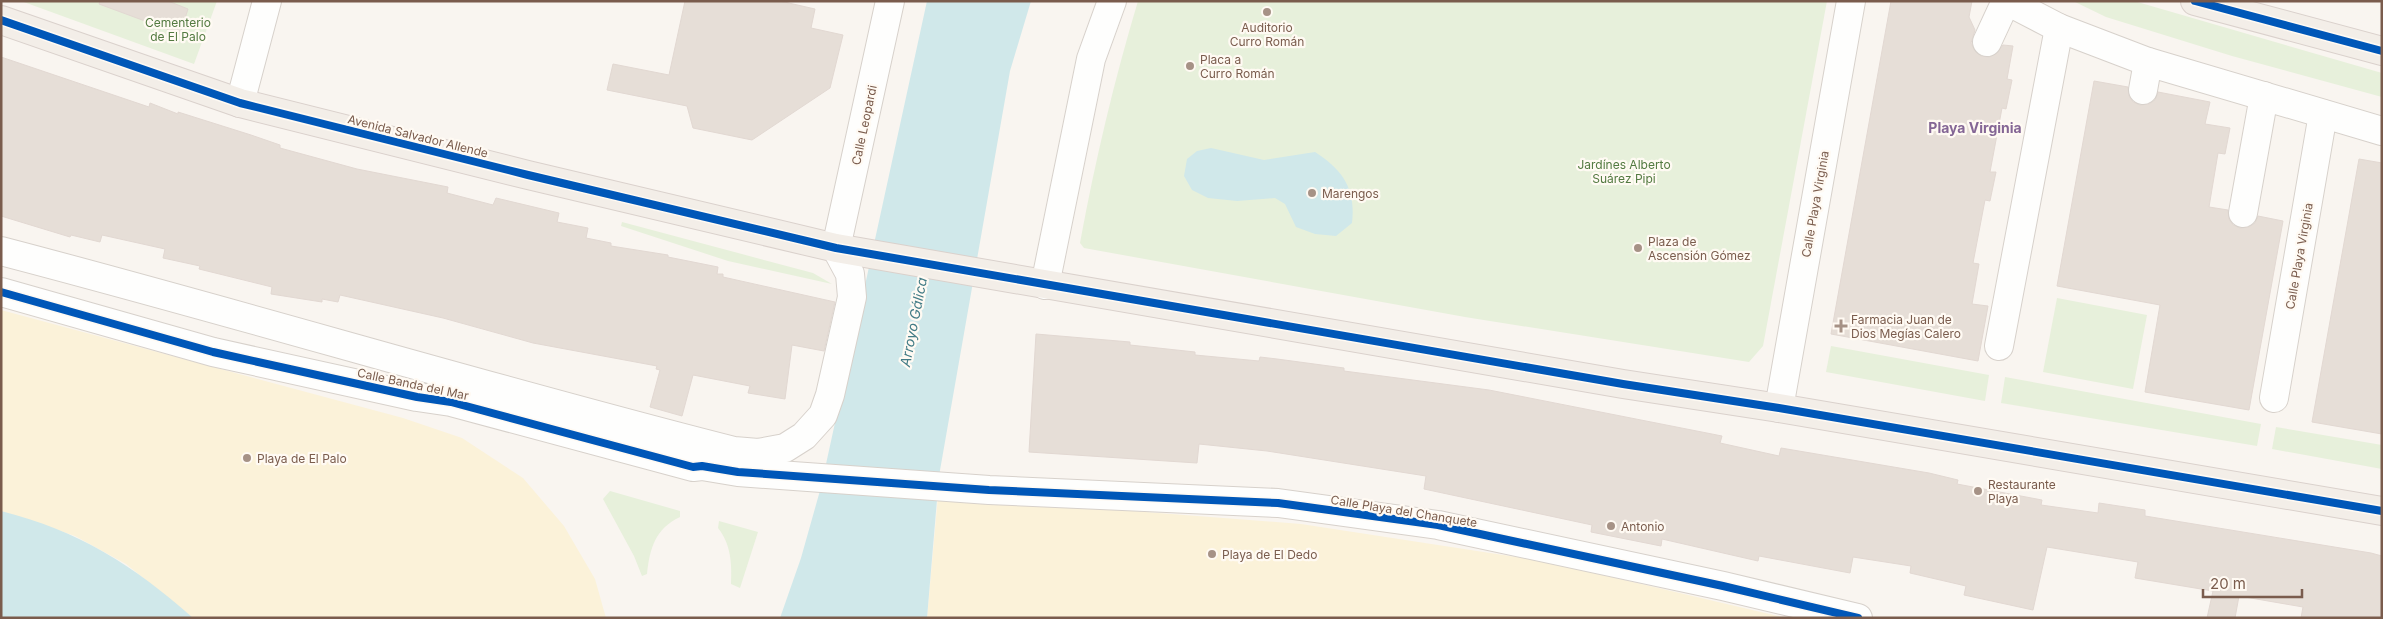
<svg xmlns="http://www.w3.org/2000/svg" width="2383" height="619" font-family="Inter,sans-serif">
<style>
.green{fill:#e7f0db}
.sand{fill:#fbf2d9}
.water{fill:#d0e8ea}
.building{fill:#e6ded7;stroke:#e2d8d2}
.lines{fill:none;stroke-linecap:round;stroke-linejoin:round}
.minor-casing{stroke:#d7d1cb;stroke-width:30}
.major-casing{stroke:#dad1cc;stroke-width:30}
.minor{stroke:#fefefd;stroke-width:28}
.major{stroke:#f3eee8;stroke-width:28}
.cycleway-casing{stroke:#fffaf3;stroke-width:11}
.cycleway{stroke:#0057b8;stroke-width:8}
.poi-dot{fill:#a69286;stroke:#fffaf3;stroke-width:2}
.labels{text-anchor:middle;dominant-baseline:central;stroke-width:4.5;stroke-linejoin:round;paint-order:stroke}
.park-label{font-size:12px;fill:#537a41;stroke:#fffaf3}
.poi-label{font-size:12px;fill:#7a5c4d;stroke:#fffaf3;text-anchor:start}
.street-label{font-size:12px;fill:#7a5c4d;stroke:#fffaf3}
.neighbourhood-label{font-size:14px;font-weight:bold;fill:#846695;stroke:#fffaf3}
.water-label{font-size:14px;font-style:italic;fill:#437c86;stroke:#fffaf3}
</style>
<rect width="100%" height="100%" fill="#f9f5f0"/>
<g class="green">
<path d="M 21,1 L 217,1 L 194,64 Z"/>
<path d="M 1138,1 L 1827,1 L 1763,346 L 1749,362 L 1465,317 L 1084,248 L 1080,243 C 1095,161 1114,81 1138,1 Z"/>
<path d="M 2073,1 L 2134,1 L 2382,73 L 2382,97 L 2232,56 L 2106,17 Z"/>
<path d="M 622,222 L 813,273 L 832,284 L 728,261 L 621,226 Z"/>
<path d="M 2057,298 L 2147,315 L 2133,389 L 2043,372 Z"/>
<path d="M 1831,346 L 1989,375 L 1985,401 L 1826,372 Z"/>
<path d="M 2005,377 L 2261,424 L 2257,446 L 2001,403 Z"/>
<path d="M 2276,427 L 2382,445 L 2382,469 L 2272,449 Z"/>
<path d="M 610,491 L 680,511 L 680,517 C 655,529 650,548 647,574 L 642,576 L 634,556 L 603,499 Z"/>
<path d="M 719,521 L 758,532 L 740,588 L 731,584 C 732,564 731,544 718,528 Z"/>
</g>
<g class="sand">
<path d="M 1,310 L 403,418 L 462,438 L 523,478 L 564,526 L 595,579 L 606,618 L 193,618 L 126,564 L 75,536 L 1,511 Z"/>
<path d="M 938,496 L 1301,524 L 1543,561 L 1786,618 L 927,618 Z"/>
</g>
<g class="water">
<path d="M 927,1 L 1031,1 L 1010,71 L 939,476 L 927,618 L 780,618 L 801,558 L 821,487 Z"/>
<path d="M 1211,148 L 1264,160 L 1315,152 C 1343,170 1356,189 1352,223 L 1336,236 L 1315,234 L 1296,227 L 1285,204 L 1275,198 L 1237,201 L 1208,198 L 1192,190 L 1184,176 L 1187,159 L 1197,151 Z"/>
<path d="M 1,511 C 80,531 133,565 193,618 L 1,618 Z"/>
</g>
<g class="building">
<path d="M 100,1 L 168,1 L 188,9 L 180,34 L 99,4 Z"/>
<path d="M 685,1 L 780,1 L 815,9 L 811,28 L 843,35 L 830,88 L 752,140 L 693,128 L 687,106 L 607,90 L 613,64 L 669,75 Z"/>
<path d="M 1891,1 L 1972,1 L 1969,17 L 1975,30 L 1971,43 L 1975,51 L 1981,56 L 1989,57 L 1996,54 L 2003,45 L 2013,46 L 2007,79 L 2012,80 L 2006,109 L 2002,108 L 1990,172 L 1996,172 L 1990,201 L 1985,200 L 1973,263 L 1979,264 L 1972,304 L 1988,306 L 1978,361 L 1831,334 Z"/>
<path d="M 1,57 L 149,107 L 150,103 L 178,114 L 178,112 L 251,135 L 280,145 L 280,148 L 357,169 L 448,187 L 447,193 L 493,205 L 496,198 L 559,213 L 557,222 L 588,228 L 586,238 L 611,243 L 611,246 L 668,255 L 668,257 L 718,267 L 717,274 L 723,274 L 723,277 L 835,302 L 824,351 L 792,345 L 785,399 L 748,393 L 750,386 L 693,375 L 682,416 L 650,407 L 660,370 L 656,369 L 657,366 L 533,343 L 443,318 L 340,295 L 338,302 L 322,299 L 322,302 L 271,294 L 272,287 L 199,269 L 200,266 L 163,258 L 165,249 L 102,235 L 100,242 L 71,235 L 70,237 L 1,216 Z"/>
<path d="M 2094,81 L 2128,87 L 2129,96 L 2133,102 L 2140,105 L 2149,104 L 2155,100 L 2158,92 L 2210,102 L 2205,124 L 2230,128 L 2225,154 L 2218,153 L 2209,207 L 2228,210 L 2229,219 L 2233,225 L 2240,228 L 2249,227 L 2255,223 L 2258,216 L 2283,221 L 2249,410 L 2145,392 L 2160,305 L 2057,286 Z"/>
<path d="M 2359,159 L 2382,163 L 2382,434 L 2312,422 Z"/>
<path d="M 1036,334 L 1130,342 L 1130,345 L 1195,352 L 1195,355 L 1259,361 L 1260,357 L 1277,359 L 1344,368 L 1344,371 L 1489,390 L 1722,436 L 1720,443 L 1779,456 L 1781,448 L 1929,473 L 1958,480 L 1957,484 L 2042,500 L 2041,505 L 2098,513 L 2099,503 L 2145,510 L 2145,516 L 2371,553 L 2382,556 L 2382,618 L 2301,618 L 2303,607 L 2239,596 L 2235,618 L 2207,618 L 2213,591 L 2135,578 L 2138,562 L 2047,547 L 2033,610 L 1964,595 L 1966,586 L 1910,573 L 1911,566 L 1853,557 L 1850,573 L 1759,556 L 1758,561 L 1662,539 L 1661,546 L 1591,532 L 1592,525 L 1424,489 L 1426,476 L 1267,451 L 1199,444 L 1197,463 L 1029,452 Z"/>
</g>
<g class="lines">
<defs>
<g id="minor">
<path d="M 2007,1 L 2059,28 L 2148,62 L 2382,131"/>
<path d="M 1987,42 L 2006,1"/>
<path d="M 2143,90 L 2148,62"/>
<path d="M 240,103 L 267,1"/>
<path d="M 2243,213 L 2264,96"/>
<path d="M 1,251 C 246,315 489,389 734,451 L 758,453 L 785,448 L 804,436 L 823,415 L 830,395 L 852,297 L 850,274 L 836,248 L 890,1"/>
<path d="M 1045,285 L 1091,59 L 1112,1"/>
<path d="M 1,292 L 213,352 L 417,397 L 451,402 L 693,467 L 702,466 L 738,472 L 989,490 L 1278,503 L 1438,525 L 1723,586 L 1858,618"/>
<path d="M 1999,346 L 2059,28"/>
<path d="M 2274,398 L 2323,114"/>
<path d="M 1779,408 L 1851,1"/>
</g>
<g id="major">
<path d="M 2195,1 L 2382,51"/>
<path d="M 1,20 L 240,103 L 528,175 L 836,248 L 1623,384 L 1779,408 L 2382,511"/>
</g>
</defs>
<use href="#minor" class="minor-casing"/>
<use href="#major" class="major-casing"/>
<use href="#minor" class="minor"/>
<use href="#major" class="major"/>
<defs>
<g id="cycleway">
<path d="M 2195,1 L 2382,51"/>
<path d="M 1,20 L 240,103 L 528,175 L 836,248 L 1623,384 L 1779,408 L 2382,511"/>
<path d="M 1,292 L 213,352 L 417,397 L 451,402 L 693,467 L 702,466 L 738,472 L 989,490 L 1278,503 L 1438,525 L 1723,586 L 1858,618"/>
</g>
</defs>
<use href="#cycleway" class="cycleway-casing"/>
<use href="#cycleway" class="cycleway"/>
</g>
<g class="poi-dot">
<circle cx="1267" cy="12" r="5"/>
<circle cx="1190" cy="66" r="5"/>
<circle cx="1312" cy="193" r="5"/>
<circle cx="1638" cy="248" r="5"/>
<path d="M1838.5 318.5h5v5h5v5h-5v5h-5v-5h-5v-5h5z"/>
<circle cx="247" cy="458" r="5"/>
<circle cx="1978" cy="491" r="5"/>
<circle cx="1611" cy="526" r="5"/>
<circle cx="1212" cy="554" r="5"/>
</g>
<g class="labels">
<g class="park-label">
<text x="178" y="22">Cementerio<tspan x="178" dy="14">de El Palo</tspan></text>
<text x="1624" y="164">Jardínes Alberto<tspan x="1624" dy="14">Suárez Pipi</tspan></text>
</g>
<g class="poi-label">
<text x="1267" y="27" text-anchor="middle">Auditorio<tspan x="1267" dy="14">Curro Román</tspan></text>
<text x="1200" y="59">Placa a<tspan x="1200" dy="14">Curro Román</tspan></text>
<text x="1322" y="193">Marengos</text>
<text x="1648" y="241">Plaza de<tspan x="1648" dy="14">Ascensión Gómez</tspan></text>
<text x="1851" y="319">Farmacia Juan de<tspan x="1851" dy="14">Dios Megías Calero</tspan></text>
<text x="257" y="458">Playa de El Palo</text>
<text x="1988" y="484">Restaurante<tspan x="1988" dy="14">Playa</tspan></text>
<text x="1621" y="526">Antonio</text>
<text x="1222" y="554">Playa de El Dedo</text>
</g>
<g class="street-label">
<text transform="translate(864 125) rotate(-78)">Calle Leopardi</text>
<text transform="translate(418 136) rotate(14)">Avenida Salvador Allende</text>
<text transform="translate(1815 204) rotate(-80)">Calle Playa Virginia</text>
<text transform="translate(2299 256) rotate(-80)">Calle Playa Virginia</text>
<text transform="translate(413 384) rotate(12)">Calle Banda del Mar</text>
<text transform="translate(1404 511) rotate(9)">Calle Playa del Chanquete</text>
</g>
<g class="neighbourhood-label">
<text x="1975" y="127">Playa Virginia</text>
</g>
<g class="water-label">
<text transform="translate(913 322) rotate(-79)">Arroyo Gálica</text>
</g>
</g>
<rect width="2383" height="619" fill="none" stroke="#7a5c4d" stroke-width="5"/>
<path d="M2203 589v8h99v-8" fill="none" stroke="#7a5c4d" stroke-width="2.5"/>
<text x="2210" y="589" font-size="15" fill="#7a5c4d" stroke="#fffaf3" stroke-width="4" paint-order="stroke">20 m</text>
</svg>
